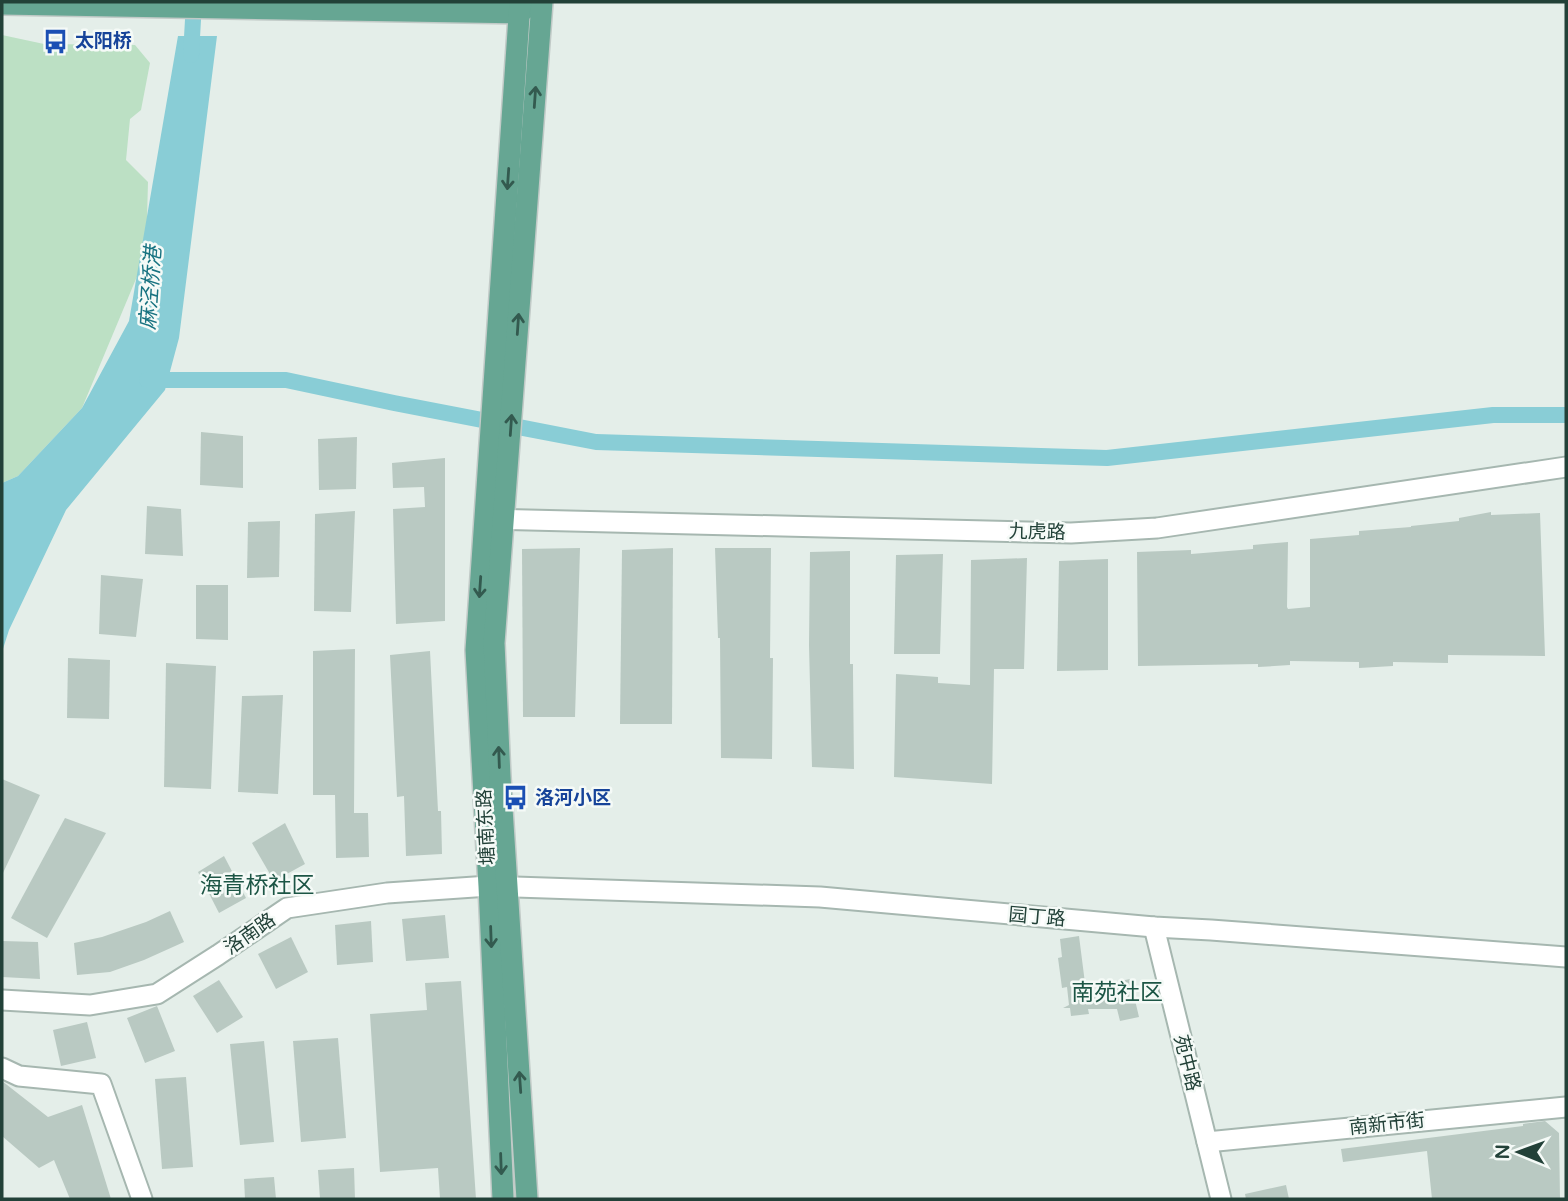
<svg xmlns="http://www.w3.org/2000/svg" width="1568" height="1201" font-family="'Varela Round','Noto Sans SC',sans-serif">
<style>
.green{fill:#bce0c4}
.water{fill:#89cdd6}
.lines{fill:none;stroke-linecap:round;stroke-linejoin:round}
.canal{stroke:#89cdd6;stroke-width:16}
.building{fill:#b9c9c2}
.minor-casing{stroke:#a6b7b0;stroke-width:23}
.major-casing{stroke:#c1cac7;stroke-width:24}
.minor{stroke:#fff;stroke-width:19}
.major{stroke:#66a693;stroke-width:21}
.oneway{stroke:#335a4f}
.labels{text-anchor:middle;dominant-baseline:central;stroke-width:5;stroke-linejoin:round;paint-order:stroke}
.transit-label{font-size:19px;font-weight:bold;fill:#164399;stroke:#f5faf7;text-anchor:start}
.street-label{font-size:19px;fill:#224138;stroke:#f5faf7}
.water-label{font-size:21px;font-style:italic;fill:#187381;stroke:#f5faf7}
.quarter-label{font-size:23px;fill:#1c5545;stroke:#f5faf7}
</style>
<rect width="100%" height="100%" fill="#e4eee9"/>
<path class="green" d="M 2,35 L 44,44 L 135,45 L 150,63 L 141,110 L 130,119 L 126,160 L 148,182 L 146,255 L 82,408 L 18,476 L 2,483 Z"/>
<path class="water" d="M 178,36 L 217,36 L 179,338 L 165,390 L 66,510 L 9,630 L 2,652 L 2,483 L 18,476 L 82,408 L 129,321 Z"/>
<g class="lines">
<g class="canal">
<path d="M 191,55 L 194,2"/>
<path d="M 147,380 L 286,380 L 394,403 L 596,442 L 1107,458 L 1493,415 L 1566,415"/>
</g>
</g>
<g class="building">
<path d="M 201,432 L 243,436 L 243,488 L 200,485 Z"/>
<path d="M 357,437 L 356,489 L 319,490 L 318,439 Z"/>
<path d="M 445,458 L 445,621 L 396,624 L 393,509 L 425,507 L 424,487 L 393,488 L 392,463 Z"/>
<path d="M 147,506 L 181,509 L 183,556 L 145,554 Z"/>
<path d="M 355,511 L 351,612 L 314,611 L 315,514 Z"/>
<path d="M 1491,512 L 1491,515 L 1540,513 L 1545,656 L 1448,655 L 1448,663 L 1393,662 L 1393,666 L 1359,668 L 1359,662 L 1290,661 L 1290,665 L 1258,667 L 1258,664 L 1138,666 L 1137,552 L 1191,550 L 1191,554 L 1253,549 L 1253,545 L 1288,542 L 1287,607 L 1288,609 L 1310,607 L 1310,539 L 1359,535 L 1359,531 L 1411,527 L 1411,526 L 1459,521 L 1459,518 Z"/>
<path d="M 280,521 L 279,577 L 247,578 L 248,522 Z"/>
<path d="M 580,548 L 575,717 L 523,717 L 522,549 Z"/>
<path d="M 673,548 L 672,724 L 620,724 L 622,550 Z"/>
<path d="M 715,548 L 771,548 L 770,658 L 773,658 L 772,759 L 721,758 L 720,638 L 718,638 Z"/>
<path d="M 850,551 L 850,664 L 853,664 L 853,672 L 854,769 L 812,767 L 809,645 L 810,552 Z"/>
<path d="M 943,554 L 940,654 L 894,654 L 896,555 Z"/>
<path d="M 1027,558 L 1024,669 L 994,669 L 992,784 L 894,777 L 896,674 L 938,677 L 938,683 L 970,685 L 971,560 Z"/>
<path d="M 1108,559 L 1108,670 L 1057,671 L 1059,561 Z"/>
<path d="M 101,575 L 143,579 L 136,637 L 99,634 Z"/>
<path d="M 196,585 L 228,585 L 228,640 L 196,639 Z"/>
<path d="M 355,649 L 354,813 L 368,813 L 369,857 L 336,858 L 335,795 L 313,795 L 313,651 Z"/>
<path d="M 430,651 L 438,811 L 441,811 L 442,854 L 406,856 L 404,796 L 397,797 L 390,655 Z"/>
<path d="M 68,658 L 110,660 L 109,719 L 67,718 Z"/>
<path d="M 166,663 L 216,666 L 211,789 L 164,787 Z"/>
<path d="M 283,695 L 278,794 L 238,792 L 242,696 Z"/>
<path d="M 2,779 L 40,795 L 2,875 Z"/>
<path d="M 65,818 L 106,833 L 47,938 L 11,918 Z"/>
<path d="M 285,823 L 305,864 L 274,881 L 252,843 Z"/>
<path d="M 224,856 L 246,898 L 219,913 L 198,872 Z"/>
<path d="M 170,911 L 184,942 L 144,960 L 110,972 L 77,975 L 74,943 L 102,937 L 146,922 Z"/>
<path d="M 445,915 L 449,958 L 406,961 L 402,919 Z"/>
<path d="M 371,921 L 373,962 L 337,965 L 335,925 Z"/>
<path d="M 1079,936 L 1087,999 L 1111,989 L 1111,983 L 1130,979 L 1139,1017 L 1120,1021 L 1117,1009 L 1088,1009 L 1089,1014 L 1071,1016 L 1070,1008 L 1063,1008 L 1069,1005 L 1067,987 L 1062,988 L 1058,958 L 1062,957 L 1060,939 Z"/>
<path d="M 291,937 L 308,972 L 276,989 L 258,954 Z"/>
<path d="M 2,941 L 38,942 L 40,979 L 2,977 Z"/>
<path d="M 219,980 L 243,1017 L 217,1033 L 193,996 Z"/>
<path d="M 461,981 L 476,1199 L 440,1199 L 438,1168 L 380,1172 L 370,1014 L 427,1010 L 425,983 Z"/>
<path d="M 157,1006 L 175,1051 L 145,1063 L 127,1018 Z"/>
<path d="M 87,1022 L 96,1058 L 61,1066 L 53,1030 Z"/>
<path d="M 338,1038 L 346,1138 L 301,1142 L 293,1041 Z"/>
<path d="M 264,1041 L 274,1142 L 240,1145 L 230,1044 Z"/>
<path d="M 186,1077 L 193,1167 L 162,1169 L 155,1079 Z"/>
<path d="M 2,1081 L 48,1117 L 82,1105 L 111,1199 L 70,1199 L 54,1160 L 39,1168 L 2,1136 Z"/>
<path d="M 1545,1121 L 1559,1133 L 1560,1199 L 1432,1199 L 1427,1151 L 1343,1162 L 1341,1149 L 1523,1126 L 1523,1124 Z"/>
<path d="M 354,1168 L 355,1199 L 320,1199 L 318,1170 Z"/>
<path d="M 274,1177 L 276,1199 L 245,1199 L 244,1179 Z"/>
<path d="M 1286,1185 L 1289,1199 L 1246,1199 L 1245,1194 Z"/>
</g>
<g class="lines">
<defs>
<g id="minor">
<path d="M 487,519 L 1071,533 L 1157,528 L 1566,467"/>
<path d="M 1154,927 L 1221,1199"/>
<path d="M 2,1000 L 90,1005 L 157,994 L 218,955 L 287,908 L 387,893 L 489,886 L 820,897 L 1154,927 L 1211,930 L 1566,957"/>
<path d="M 2,1068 L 19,1076 L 101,1084 L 142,1199"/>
<path d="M 1207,1142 L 1566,1107"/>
</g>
<g id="major">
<path d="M 2,4 L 519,13 L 530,5"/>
<path d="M 503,1199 L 489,886 L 476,650 L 520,2"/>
<path d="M 527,1199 L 500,777 L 494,643 L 542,2"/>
</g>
</defs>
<use href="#minor" class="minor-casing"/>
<use href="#major" class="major-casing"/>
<use href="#minor" class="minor"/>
<use href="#major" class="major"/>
</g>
<defs><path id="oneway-shaft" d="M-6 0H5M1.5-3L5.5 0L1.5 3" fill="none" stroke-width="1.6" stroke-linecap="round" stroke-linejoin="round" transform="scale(1.75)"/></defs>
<g class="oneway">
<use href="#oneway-shaft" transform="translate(535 97) rotate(-86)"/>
<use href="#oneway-shaft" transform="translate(508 179) rotate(94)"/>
<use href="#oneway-shaft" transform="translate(518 324) rotate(-86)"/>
<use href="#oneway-shaft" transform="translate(511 425) rotate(-86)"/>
<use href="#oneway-shaft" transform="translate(480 587) rotate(94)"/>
<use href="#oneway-shaft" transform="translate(499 757) rotate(-92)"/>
<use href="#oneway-shaft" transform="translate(491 937) rotate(88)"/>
<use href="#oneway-shaft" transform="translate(520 1082) rotate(-94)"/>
<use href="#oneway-shaft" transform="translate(501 1164) rotate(88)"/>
</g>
<defs>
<symbol id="bus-bare" viewBox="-9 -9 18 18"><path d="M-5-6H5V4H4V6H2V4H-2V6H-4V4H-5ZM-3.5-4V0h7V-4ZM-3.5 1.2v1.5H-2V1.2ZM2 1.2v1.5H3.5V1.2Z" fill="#1a4fb4" stroke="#f5faf7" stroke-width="2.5" paint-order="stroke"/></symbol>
</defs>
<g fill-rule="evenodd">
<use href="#bus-bare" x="38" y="24" width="35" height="35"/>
<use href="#bus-bare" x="498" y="780" width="35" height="35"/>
</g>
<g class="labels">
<g class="transit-label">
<text x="75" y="41">太阳桥</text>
<text x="535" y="798">洛河小区</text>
</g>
<g class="street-label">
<text transform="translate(1037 532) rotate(1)">九虎路</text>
<text transform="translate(486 827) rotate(-93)">塘南东路</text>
<text transform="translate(1037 917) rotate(5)">园丁路</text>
<text transform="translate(250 934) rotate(-35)">洛南路</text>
<text transform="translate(1187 1063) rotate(76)">苑中路</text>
<text transform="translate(1387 1124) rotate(-6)">南新市街</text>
</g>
<g class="water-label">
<text transform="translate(151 288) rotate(-86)">麻泾桥港</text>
</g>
<g class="quarter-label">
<text x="257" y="886">海青桥社区</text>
<text x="1117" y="993">南苑社区</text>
</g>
</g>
<rect width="1568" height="1201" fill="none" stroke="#224138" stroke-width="7"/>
<g transform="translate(1519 1152) rotate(271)" stroke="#f5faf7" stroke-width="5" paint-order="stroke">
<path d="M0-5L12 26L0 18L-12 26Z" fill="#224138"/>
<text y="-10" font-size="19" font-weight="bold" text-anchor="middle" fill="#224138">N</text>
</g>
</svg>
